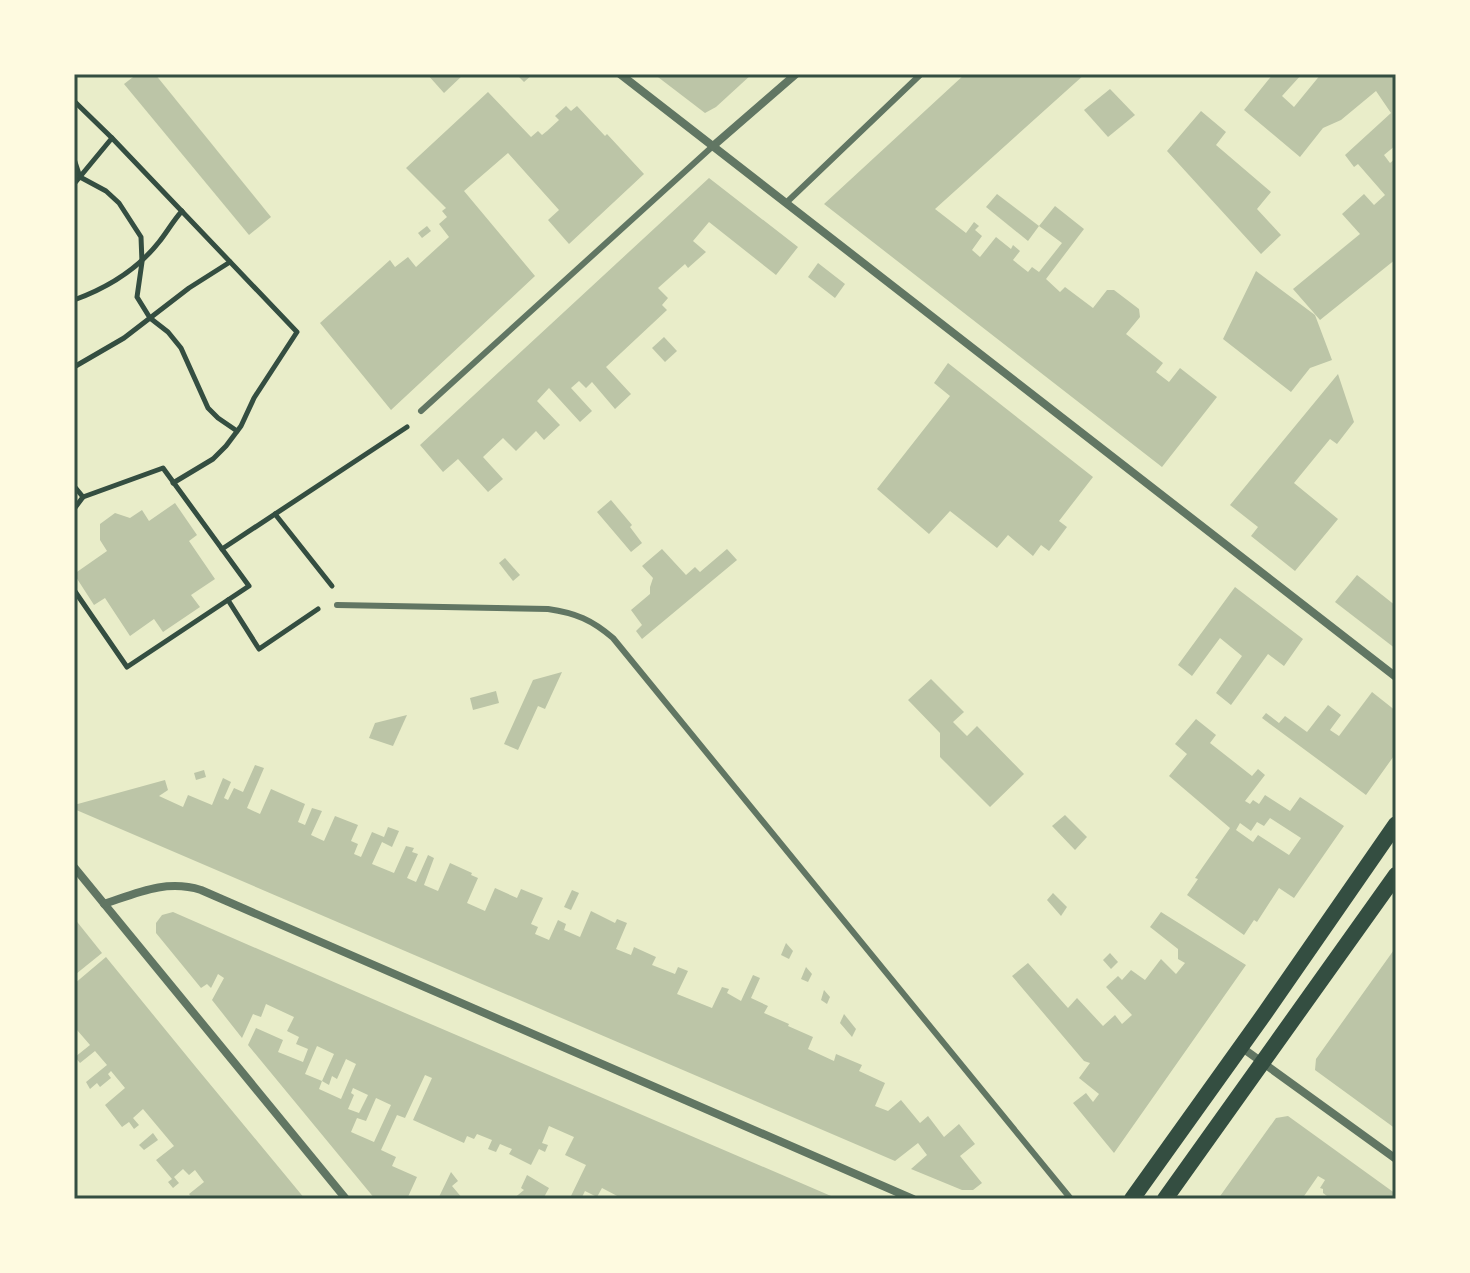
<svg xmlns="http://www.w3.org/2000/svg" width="1470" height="1273" font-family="Montserrat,sans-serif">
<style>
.building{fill:#bcc5a7;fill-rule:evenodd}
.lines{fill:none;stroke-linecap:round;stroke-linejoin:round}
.path{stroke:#344e41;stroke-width:5}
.service{stroke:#617663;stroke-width:6}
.minor{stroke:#617663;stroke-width:8}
.secondary{stroke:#344e41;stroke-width:16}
.neatline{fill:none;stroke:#344e41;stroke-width:3}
</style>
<rect width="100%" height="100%" fill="#e9edc9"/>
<g class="building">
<path d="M 137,74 L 155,74 L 271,217 L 249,235 L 124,84 Z"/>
<path d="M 427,74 L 464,74 L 444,93 Z"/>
<path d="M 516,74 L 533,74 L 524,82 Z"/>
<path d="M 654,74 L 752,74 L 716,107 L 705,113 Z"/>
<path d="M 965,74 L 1085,74 L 935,209 L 966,233 L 974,222 L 979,226 L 975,230 L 982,236 L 972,250 L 980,257 L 996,237 L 1011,249 L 1013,245 L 1020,251 L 1013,260 L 1028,272 L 1032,267 L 1039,272 L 1062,243 L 1039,226 L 1055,206 L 1084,229 L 1046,279 L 1060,292 L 1065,287 L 1093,308 L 1107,290 L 1114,290 L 1139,309 L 1140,317 L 1126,334 L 1163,363 L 1156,372 L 1169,382 L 1180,368 L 1217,397 L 1162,467 L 824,204 Z"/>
<path d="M 1273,74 L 1302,74 L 1282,96 L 1294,107 L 1321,74 L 1396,74 L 1396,145 L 1384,155 L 1390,163 L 1396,158 L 1396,259 L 1320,320 L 1293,289 L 1360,234 L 1342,214 L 1364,194 L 1374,205 L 1385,195 L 1358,164 L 1354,167 L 1345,155 L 1391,113 L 1376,91 L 1341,120 L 1323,128 L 1300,157 L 1244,110 Z"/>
<path d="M 1110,89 L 1135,115 L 1108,137 L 1084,110 Z"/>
<path d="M 488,92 L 531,137 L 538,131 L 542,135 L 547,131 L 559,120 L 555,116 L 566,106 L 571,111 L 577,106 L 605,136 L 607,134 L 644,174 L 569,244 L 548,220 L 559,210 L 508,153 L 464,191 L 535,276 L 391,410 L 320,323 L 390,260 L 395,267 L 408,257 L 416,267 L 449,237 L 439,224 L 447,217 L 442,211 L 446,208 L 406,168 Z"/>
<path d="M 1201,111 L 1226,132 L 1216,145 L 1271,192 L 1257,209 L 1281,235 L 1261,254 L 1167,151 Z"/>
<path d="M 709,178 L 798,247 L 776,275 L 709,222 L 693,241 L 706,252 L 688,268 L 685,264 L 658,288 L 668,298 L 662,305 L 667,310 L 606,367 L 631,394 L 615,409 L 592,382 L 586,388 L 579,381 L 571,388 L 592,411 L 580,422 L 549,388 L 537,401 L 560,425 L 544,440 L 536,431 L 516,451 L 503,438 L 483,457 L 503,479 L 488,492 L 458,459 L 443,472 L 420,445 Z"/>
<path d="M 997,194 L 1039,226 L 1028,241 L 986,207 Z"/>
<path d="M 427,226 L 431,231 L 422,238 L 418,233 Z"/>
<path d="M 818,263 L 845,284 L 835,298 L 808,277 Z"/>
<path d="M 1256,271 L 1315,315 L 1332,360 L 1310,368 L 1291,392 L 1223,339 Z"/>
<path d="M 664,337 L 677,351 L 665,362 L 652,348 Z"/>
<path d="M 948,363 L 1093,477 L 1059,521 L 1067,527 L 1049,551 L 1041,545 L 1033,556 L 1008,535 L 997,548 L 950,511 L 929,534 L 877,489 L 950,396 L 934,383 Z"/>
<path d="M 1338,374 L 1354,422 L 1337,444 L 1330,439 L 1294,483 L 1338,519 L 1295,571 L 1251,536 L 1258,527 L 1230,505 Z"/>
<path d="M 611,500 L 632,525 L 630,527 L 642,543 L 631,552 L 597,512 Z"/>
<path d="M 175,503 L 197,535 L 189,541 L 215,579 L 191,595 L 200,607 L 163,632 L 154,619 L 130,636 L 105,598 L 94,605 L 74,574 L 107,551 L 100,540 L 100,524 L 115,513 L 130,518 L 142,510 L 149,521 Z"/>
<path d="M 662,549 L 686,575 L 695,567 L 700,572 L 727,549 L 737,560 L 642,639 L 636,631 L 642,625 L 631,610 L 650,594 L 650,587 L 653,578 L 642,566 Z"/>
<path d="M 505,558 L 520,575 L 513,581 L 499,563 Z"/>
<path d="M 1357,575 L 1396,606 L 1396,649 L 1335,602 Z"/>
<path d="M 1235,587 L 1303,639 L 1284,666 L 1268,654 L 1231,705 L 1216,693 L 1242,656 L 1220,638 L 1192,676 L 1178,665 Z"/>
<path d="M 562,672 L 545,709 L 538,706 L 518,750 L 504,744 L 533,680 Z"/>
<path d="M 931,679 L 964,712 L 953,722 L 967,736 L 977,726 L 1024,774 L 990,807 L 940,757 L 940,733 L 908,700 Z"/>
<path d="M 496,691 L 499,703 L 473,710 L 470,698 Z"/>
<path d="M 1372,692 L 1396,711 L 1396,753 L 1366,795 L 1262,718 L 1266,713 L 1279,723 L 1285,716 L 1307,732 L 1328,705 L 1341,715 L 1330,730 L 1339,736 Z"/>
<path d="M 407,715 L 393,746 L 369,738 L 375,723 Z"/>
<path d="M 1196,719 L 1216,735 L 1210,743 L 1252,776 L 1258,769 L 1265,775 L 1245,801 L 1250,804 L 1253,800 L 1259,804 L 1265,795 L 1290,811 L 1300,797 L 1344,826 L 1294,898 L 1279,888 L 1257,922 L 1254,920 L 1244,935 L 1187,895 L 1198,879 L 1195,878 L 1230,828 L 1169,776 L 1187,754 L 1175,744 ZM 1270,818 L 1301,838 L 1289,855 L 1258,835 L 1253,842 L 1236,830 L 1240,823 L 1251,831 L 1257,822 L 1264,826 Z"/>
<path d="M 255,765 L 264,768 L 247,808 L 260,814 L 271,789 L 305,804 L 298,822 L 305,825 L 312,808 L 322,811 L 311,835 L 324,841 L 335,816 L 358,825 L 351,841 L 358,844 L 354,854 L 361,857 L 372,832 L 384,837 L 388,827 L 399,831 L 392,847 L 382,842 L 372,864 L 394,873 L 406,846 L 414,848 L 412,852 L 418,854 L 407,878 L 416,882 L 428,855 L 434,858 L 424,885 L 438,891 L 450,863 L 472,873 L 471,875 L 478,878 L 467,903 L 485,911 L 495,888 L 517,898 L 521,889 L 543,898 L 531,924 L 538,927 L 535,934 L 549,940 L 558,920 L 566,924 L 564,930 L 580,937 L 591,911 L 615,923 L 617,919 L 627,923 L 616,949 L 631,955 L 634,947 L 656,957 L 652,965 L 675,974 L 678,967 L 688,971 L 677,994 L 712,1008 L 722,987 L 729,989 L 727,993 L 741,1001 L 753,975 L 760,978 L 751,998 L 768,1006 L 764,1013 L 789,1024 L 788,1026 L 813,1037 L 808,1049 L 834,1061 L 836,1054 L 862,1065 L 859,1071 L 885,1083 L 875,1106 L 888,1111 L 901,1100 L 920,1123 L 928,1116 L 944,1137 L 959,1124 L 975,1144 L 960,1156 L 982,1183 L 973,1190 L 962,1190 L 911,1169 L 927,1155 L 918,1143 L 895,1161 L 74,809 L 74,805 L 165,780 L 168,790 L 159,796 L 183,807 L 188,795 L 212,805 L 223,778 L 231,782 L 224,798 L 228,800 L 234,788 L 243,792 Z"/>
<path d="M 204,770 L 206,777 L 196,780 L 194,773 Z"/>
<path d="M 1065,815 L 1087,837 L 1075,850 L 1052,826 Z"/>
<path d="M 572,890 L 579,893 L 571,910 L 564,907 Z"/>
<path d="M 1053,893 L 1067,907 L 1061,916 L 1047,900 Z"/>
<path d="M 173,912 L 405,1013 L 838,1199 L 629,1199 L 623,1196 L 623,1199 L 602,1188 L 597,1197 L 585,1191 L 581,1199 L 573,1199 L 570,1198 L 586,1165 L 565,1155 L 574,1137 L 549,1126 L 542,1143 L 548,1145 L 545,1152 L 539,1149 L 531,1165 L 509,1154 L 512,1149 L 500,1144 L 496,1152 L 488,1149 L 492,1140 L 477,1134 L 474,1139 L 467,1136 L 464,1143 L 413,1120 L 432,1078 L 425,1075 L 405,1118 L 397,1115 L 381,1150 L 396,1157 L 392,1166 L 417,1177 L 407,1199 L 375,1199 L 248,1045 L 256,1028 L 283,1040 L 278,1052 L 303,1062 L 308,1049 L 296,1044 L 299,1037 L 287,1031 L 294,1017 L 266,1004 L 261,1017 L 253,1014 L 242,1038 L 212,1000 L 224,978 L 218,974 L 211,988 L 207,984 L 201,988 L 156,933 L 156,923 L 162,915 ZM 317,1046 L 334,1054 L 322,1081 L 329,1085 L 332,1076 L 337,1079 L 346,1059 L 356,1064 L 341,1099 L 319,1089 L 322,1081 L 305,1074 ZM 353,1088 L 368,1095 L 359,1113 L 348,1109 L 354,1095 L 351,1093 ZM 376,1098 L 391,1105 L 374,1142 L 351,1132 L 357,1118 L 366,1121 Z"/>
<path d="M 1161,912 L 1246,965 L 1114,1153 L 1073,1103 L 1086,1093 L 1093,1102 L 1099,1094 L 1079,1078 L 1090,1063 L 1084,1061 L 1012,976 L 1028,963 L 1068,1008 L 1077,998 L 1103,1026 L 1115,1015 L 1122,1024 L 1132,1015 L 1106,987 L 1118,976 L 1122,980 L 1131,970 L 1145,980 L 1161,959 L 1176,974 L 1185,963 L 1178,959 L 1178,949 L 1150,927 Z"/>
<path d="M 74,918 L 102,953 L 76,974 L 74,971 Z"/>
<path d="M 786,943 L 793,951 L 789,959 L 781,955 Z"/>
<path d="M 1396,947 L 1396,1078 L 1394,1080 L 1396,1080 L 1396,1129 L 1315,1070 L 1316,1059 Z"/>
<path d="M 1110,953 L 1118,962 L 1111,969 L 1103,960 Z"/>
<path d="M 106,957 L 195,1066 L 305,1199 L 193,1199 L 189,1194 L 204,1182 L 195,1170 L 189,1175 L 183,1169 L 174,1177 L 179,1183 L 173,1188 L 168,1182 L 172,1179 L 156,1160 L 174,1146 L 143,1109 L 133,1118 L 139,1125 L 134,1129 L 129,1122 L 122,1127 L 105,1105 L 125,1088 L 111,1071 L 108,1074 L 111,1078 L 100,1087 L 97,1083 L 90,1089 L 86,1082 L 107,1065 L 95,1051 L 80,1063 L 75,1057 L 90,1045 L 77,1030 L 74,1032 L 74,984 Z"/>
<path d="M 806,967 L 812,974 L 808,982 L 801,979 Z"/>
<path d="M 824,990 L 830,997 L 827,1004 L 821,1000 Z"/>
<path d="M 844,1014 L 856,1029 L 852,1037 L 840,1023 Z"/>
<path d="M 1288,1116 L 1396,1194 L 1396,1199 L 1331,1199 L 1323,1193 L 1323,1189 L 1320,1188 L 1325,1180 L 1318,1176 L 1302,1199 L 1218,1199 L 1276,1118 Z"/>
<path d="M 153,1133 L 158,1140 L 144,1150 L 139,1145 Z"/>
<path d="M 451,1172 L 458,1181 L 452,1186 L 463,1199 L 438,1199 Z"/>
<path d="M 527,1175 L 549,1188 L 543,1199 L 513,1199 L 524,1190 L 521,1188 Z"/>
</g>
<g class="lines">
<g class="path">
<path d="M 74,101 L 112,138 L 74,184"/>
<path d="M 112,138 L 297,332 L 254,398 L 241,426 L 226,446 L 213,459 L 173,483"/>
<path d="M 74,159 L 80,177 L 106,191 L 119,203 L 141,237 L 142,262 L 137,297 L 150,318 L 168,332 L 181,348 L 208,408 L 218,418 L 237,431"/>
<path d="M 74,300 C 107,288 137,270 159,242 C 167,232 173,221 182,211"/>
<path d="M 74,367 L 124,338 L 189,288 L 230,262"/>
<path d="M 74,486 L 83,497"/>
<path d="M 74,509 L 83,497 L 163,468 L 249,586 L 127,667 L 74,590"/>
<path d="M 275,514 L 332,586"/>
<path d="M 222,549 L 407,427"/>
<path d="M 228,600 L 259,649 L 318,609"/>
</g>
<g class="service">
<path d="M 787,202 L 921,74"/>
<path d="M 421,411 L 713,146"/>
<path d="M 337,605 L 548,609 C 576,613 592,620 613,638 L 1071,1199"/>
</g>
<g class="minor">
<path d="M 620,74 L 1396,677"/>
<path d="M 713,146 L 796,74"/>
<path d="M 74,867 L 346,1199"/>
<path d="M 104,904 C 137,893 166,879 201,890 L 913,1199"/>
<path d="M 1241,1047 L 1396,1159"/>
</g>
<g class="secondary">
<path d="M 1132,1199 L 1265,1013 L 1396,824"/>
<path d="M 1165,1199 L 1396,875"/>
</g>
</g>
<rect width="1470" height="1273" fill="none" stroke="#fefae0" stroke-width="152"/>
<rect x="76" y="76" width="1318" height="1121" class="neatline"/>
</svg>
